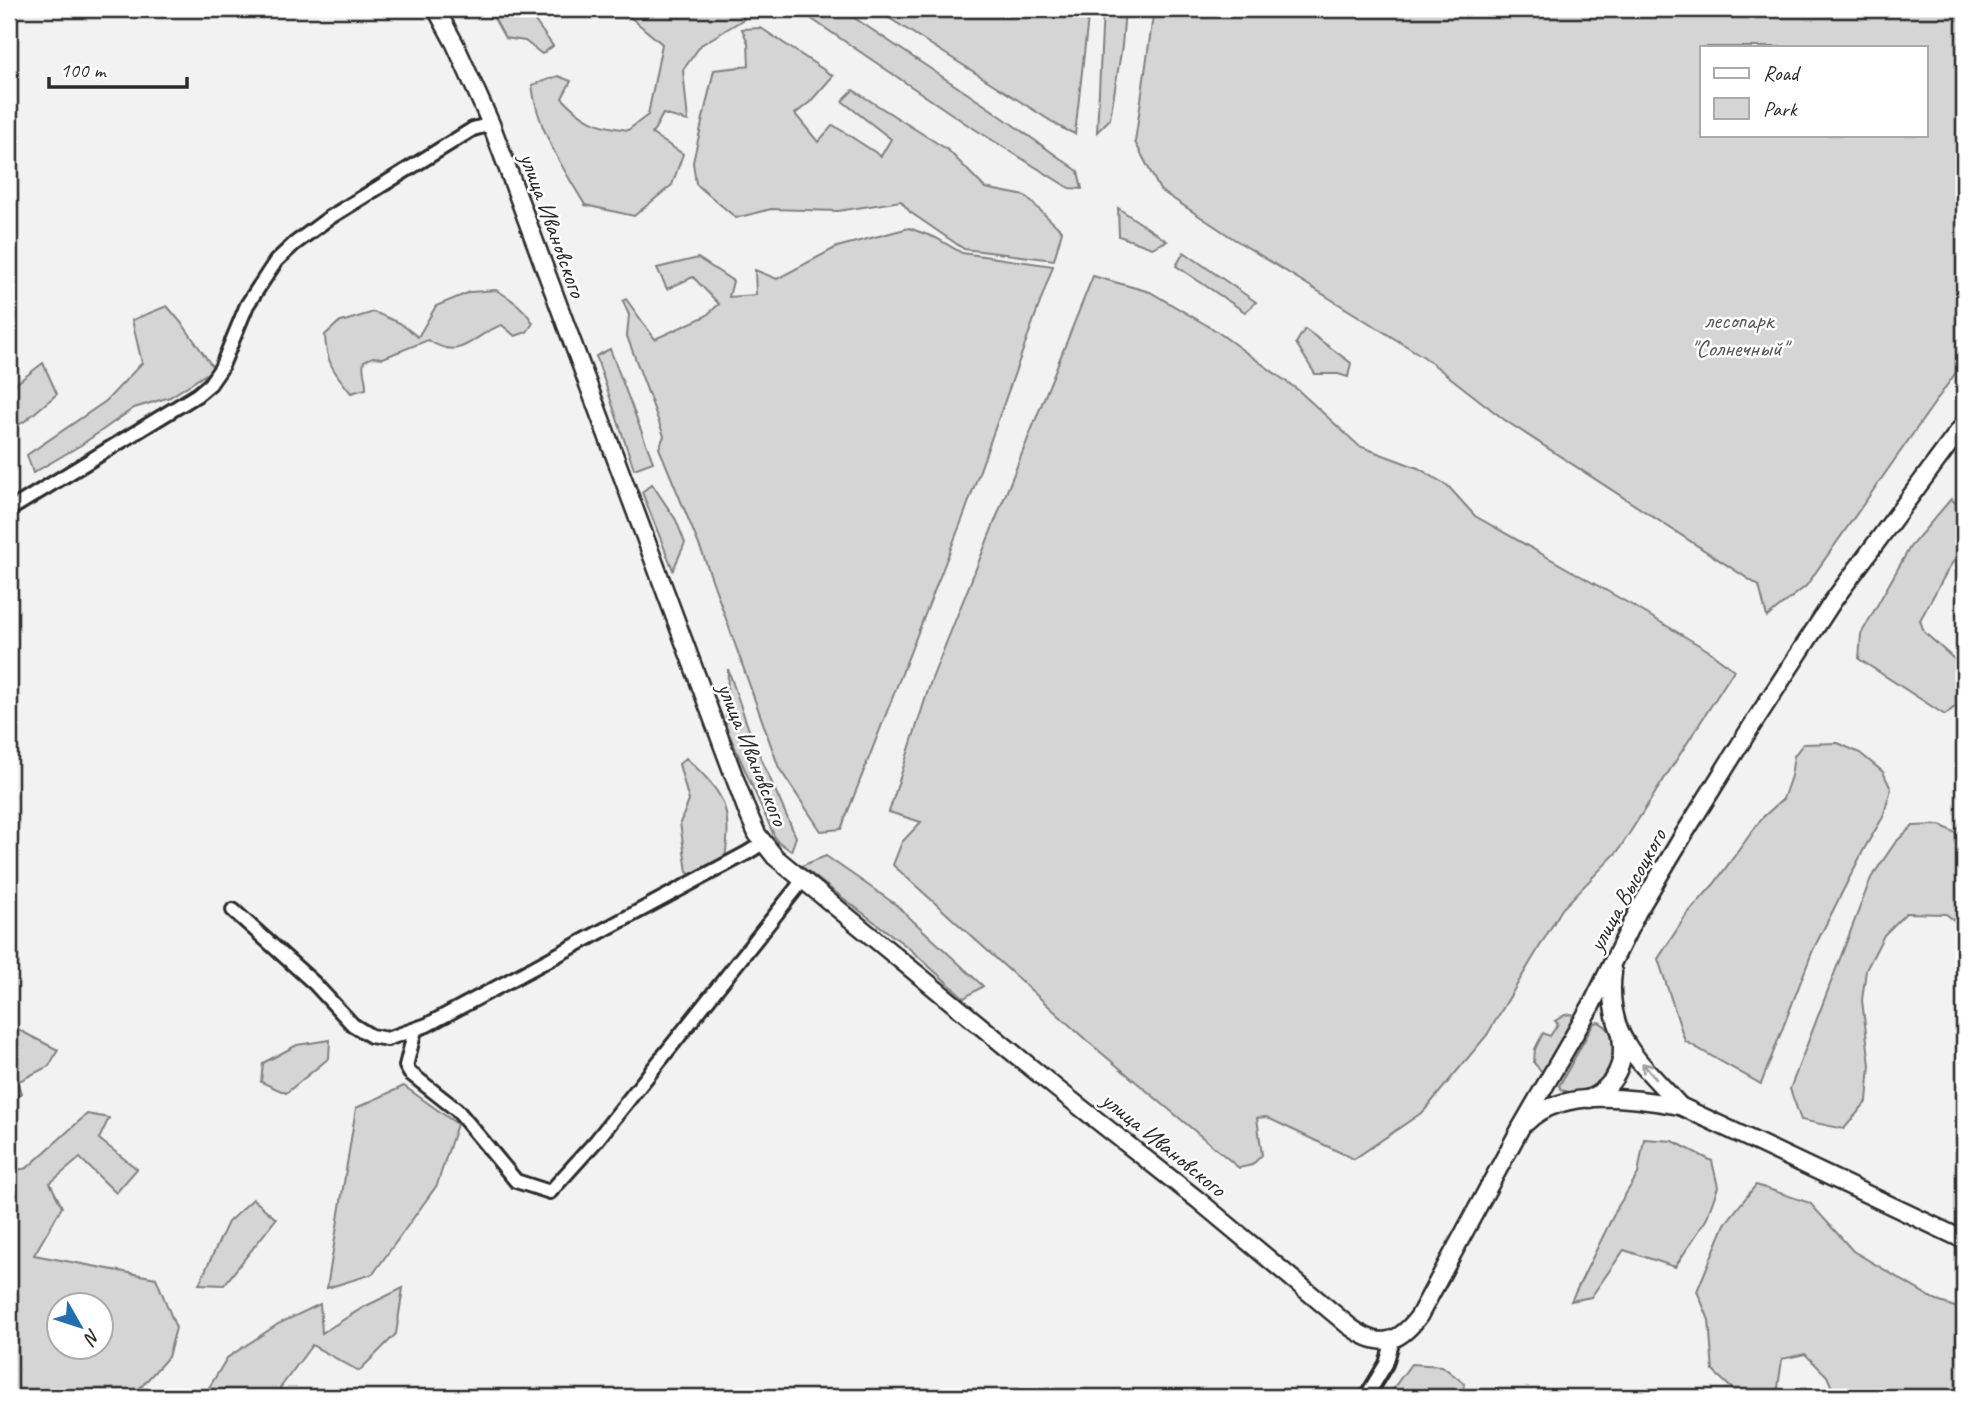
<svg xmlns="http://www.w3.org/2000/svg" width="1973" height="1406" font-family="Caveat,sans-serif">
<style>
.green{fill:#d5d5d5;stroke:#808080;stroke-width:2;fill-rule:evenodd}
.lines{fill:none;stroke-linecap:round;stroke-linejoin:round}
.minor-casing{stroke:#2b2b2b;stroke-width:18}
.major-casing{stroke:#2b2b2b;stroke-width:21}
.minor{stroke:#fff;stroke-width:12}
.major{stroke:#fff;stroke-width:16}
.oneway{stroke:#a0a0a0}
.labels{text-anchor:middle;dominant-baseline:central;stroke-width:5;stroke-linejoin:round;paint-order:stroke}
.street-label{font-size:24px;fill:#2b2b2b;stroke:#fff}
.park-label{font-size:24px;fill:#565656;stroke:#fff}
</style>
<rect width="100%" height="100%" fill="#f2f2f2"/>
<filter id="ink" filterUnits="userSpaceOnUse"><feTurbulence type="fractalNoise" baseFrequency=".0143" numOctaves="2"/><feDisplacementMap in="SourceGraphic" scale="14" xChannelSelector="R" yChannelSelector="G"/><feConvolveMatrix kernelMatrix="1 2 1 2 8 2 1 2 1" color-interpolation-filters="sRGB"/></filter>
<g filter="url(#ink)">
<g class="green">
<path d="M 489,9 L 541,9 L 535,21 L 553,46 L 542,54 L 525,41 L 505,38 Z"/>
<path d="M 627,9 L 730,9 L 744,19 L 701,45 L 683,70 L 688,121 L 663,114 L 652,134 L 683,154 L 672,185 L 634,216 L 585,205 C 563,168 537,129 532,85 L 558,76 L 571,81 L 562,98 C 584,121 596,126 628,130 L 648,115 L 662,44 L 623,11 Z"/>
<path d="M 797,9 L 841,9 L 992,110 L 1078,171 L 1082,189 L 1069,188 L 965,123 Z"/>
<path d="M 875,9 L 1089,9 L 1075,134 L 1062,128 Z"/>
<path d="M 1103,9 L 1125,9 L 1122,46 L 1110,119 L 1097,132 Z"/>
<path d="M 1154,9 L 1964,9 L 1964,361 L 1806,586 L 1767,617 L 1759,586 L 1506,421 L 1424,357 L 1234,239 L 1160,190 L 1135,142 ZM 1702,47 L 1926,47 L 1926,135 L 1702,135 Z"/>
<path d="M 761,28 L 833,76 L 810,102 L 795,114 L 818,142 L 833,125 L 881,156 L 891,139 L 842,101 L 853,90 L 948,150 L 985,188 L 1025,196 L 1062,231 L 1054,260 L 964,249 L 910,212 L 901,201 L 838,211 L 771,209 L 736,218 L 696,184 L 693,162 L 714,70 L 749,66 L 748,43 L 742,29 Z"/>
<path d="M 1118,208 L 1167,241 L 1152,248 L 1119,236 Z"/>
<path d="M 909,228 L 936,238 L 962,253 L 1053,266 L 964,515 L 841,829 L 821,831 L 779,768 L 704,557 L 659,448 L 664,436 L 627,336 L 629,315 L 623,301 L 626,299 L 655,339 L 706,316 L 719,304 L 693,277 L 667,289 L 657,268 L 698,258 L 733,281 L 729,297 L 756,295 L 755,270 L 777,279 L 837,247 Z"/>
<path d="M 1184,252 L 1256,302 L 1245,312 L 1176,266 Z"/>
<path d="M 1093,276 L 1150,292 L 1215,330 L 1298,390 L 1359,446 L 1418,468 L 1448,486 L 1475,516 L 1630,604 L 1709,651 L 1734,670 L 1618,851 L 1562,909 L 1487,1035 L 1424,1111 L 1354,1159 L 1266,1117 L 1257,1118 L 1262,1155 L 1252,1165 L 1239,1168 L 1086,1040 L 893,865 L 902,842 L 921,822 L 889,812 L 931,681 Z"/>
<path d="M 496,290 C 512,299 524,308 533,323 L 527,332 L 515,336 L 502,325 C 471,335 463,363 428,340 L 383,358 L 373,357 L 364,361 C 361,371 367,379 366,389 L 351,393 C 334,372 326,363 325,335 L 338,323 L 374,312 L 400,323 L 418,337 L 436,306 L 470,292 Z"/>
<path d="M 167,306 L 184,326 L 214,369 L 170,397 L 134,408 L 81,445 L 33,473 L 27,455 L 106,401 L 142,363 L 132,320 Z"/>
<path d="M 1305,329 L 1351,363 L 1348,377 L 1338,374 L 1315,374 L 1296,343 Z"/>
<path d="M 610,349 L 653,462 L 634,469 L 596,356 Z"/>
<path d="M 43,363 L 57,394 L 25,421 L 9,430 L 9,389 Z"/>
<path d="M 652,484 L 676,520 L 685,543 L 673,570 L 642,492 Z"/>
<path d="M 1951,499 L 1964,510 L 1964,546 L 1949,568 L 1920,620 L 1924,632 L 1964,668 L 1964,699 L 1945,715 L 1859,659 L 1861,634 L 1910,547 Z"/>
<path d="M 728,669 L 751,736 L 796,837 L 791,851 L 776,840 L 726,727 Z"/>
<path d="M 1838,743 L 1860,753 L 1883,772 L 1891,789 L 1883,817 L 1864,849 L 1813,950 L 1761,1084 L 1685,1041 L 1658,959 L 1687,914 L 1714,884 L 1762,818 L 1783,799 L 1791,776 L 1794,756 L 1803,744 Z"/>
<path d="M 686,758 C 729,797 732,811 724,867 L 700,881 L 687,872 L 680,823 L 689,801 L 679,764 Z"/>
<path d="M 1940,825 L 1964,837 L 1964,928 L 1946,914 L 1906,913 L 1884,935 L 1866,970 L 1862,1000 L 1870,1065 L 1867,1101 L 1844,1129 L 1801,1120 L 1790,1089 L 1871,878 L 1895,843 L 1912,826 Z"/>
<path d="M 826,856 L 895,904 L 983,986 L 964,998 L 910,949 L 801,866 Z"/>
<path d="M 1572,1014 L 1573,1019 L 1546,1068 L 1541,1071 L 1534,1063 L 1535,1049 L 1543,1033 L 1550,1036 L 1558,1024 L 1555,1021 L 1565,1015 Z"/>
<path d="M 1599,1022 C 1638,1043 1604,1107 1562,1090 L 1559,1086 L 1594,1023 Z"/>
<path d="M 9,1025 L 58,1050 L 49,1066 L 17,1082 L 21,1093 L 9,1108 Z"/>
<path d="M 330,1040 L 329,1058 L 286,1093 L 261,1082 L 263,1063 L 297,1045 Z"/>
<path d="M 404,1086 L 457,1124 L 437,1185 L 373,1274 L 327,1288 L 356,1108 Z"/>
<path d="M 87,1114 L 109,1118 L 99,1139 L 137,1169 L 116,1193 L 80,1158 L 50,1183 L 62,1207 L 34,1255 L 156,1278 L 176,1328 L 168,1357 L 132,1397 L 9,1397 L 9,1166 L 17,1170 L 27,1168 ZM 60,1304 L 102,1304 L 102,1346 L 60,1346 Z"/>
<path d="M 1644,1139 L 1673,1141 L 1712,1161 L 1718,1187 L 1706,1220 L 1675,1267 L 1624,1250 L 1591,1297 L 1571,1301 L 1617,1208 L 1638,1174 Z"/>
<path d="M 1756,1185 L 1810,1203 L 1853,1251 L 1937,1301 L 1964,1310 L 1964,1397 L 1836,1397 L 1827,1376 L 1805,1354 L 1782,1359 L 1778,1388 L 1768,1397 L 1741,1397 L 1713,1371 L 1709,1320 L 1697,1291 L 1725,1224 Z"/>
<path d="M 253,1199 L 276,1219 L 224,1285 L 199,1284 L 228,1222 Z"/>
<path d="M 403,1288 L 396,1334 L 359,1371 L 312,1345 L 280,1388 L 285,1397 L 208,1397 L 207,1391 L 227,1358 L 278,1324 L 320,1304 L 322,1333 L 364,1307 Z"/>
<path d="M 1411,1364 L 1442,1366 L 1465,1384 L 1459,1397 L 1387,1397 Z"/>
</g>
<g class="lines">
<defs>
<g id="minor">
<path d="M 9,510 L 197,395 L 210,384 L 221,368 L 247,305 L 276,261 L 294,244 L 329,218 L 473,129 L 491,124"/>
<path d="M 233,910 L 314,983 L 353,1025 L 371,1036 L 387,1039 L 427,1025 L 747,853 L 763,843"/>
<path d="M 415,1030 L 406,1066 L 410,1073 L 457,1110 L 516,1181 L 550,1192 L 596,1141 L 803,880"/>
<path d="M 1366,1397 L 1386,1364 L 1393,1340"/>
</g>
<g id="major">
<path d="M 436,9 L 455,44 L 491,124 L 747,811 L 757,834 L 775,857 L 1056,1088 L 1198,1200 L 1349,1326 C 1378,1348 1397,1346 1419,1316 L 1520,1129 L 1592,1004 L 1638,911 L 1684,834 L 1749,730 L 1833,601 L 1964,424"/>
<path d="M 1613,972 C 1605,1038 1640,1061 1680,1106"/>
<path d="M 1589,1099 C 1615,1086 1626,1065 1621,1036"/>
<path d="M 1527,1122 C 1563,1087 1635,1098 1680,1106 L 1964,1240"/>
</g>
</defs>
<use href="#minor" class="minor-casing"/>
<use href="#major" class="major-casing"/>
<use href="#minor" class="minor"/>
<use href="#major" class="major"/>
</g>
<defs><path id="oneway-shaft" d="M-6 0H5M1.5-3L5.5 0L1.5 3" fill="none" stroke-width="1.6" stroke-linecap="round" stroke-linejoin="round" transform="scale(1.75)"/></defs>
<use class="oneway" href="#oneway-shaft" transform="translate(1649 1071) rotate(-131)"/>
</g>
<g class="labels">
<g class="street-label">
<text transform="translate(553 225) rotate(70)">улица Ивановского</text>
<text transform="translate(753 754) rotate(68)">улица Ивановского</text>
<text transform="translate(1627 890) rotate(-61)">улица Высоцкого</text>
<text transform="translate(1164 1144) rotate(39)">улица Ивановского</text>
</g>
<g class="park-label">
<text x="1739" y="320">лесопарк<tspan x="1739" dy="28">"Солнечный"</tspan></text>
</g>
</g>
<rect width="1973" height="1406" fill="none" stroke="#fff" stroke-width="35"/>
<rect x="18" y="18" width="1938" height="1371" fill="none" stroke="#2b2b2b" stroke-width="2.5" filter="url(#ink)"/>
<rect x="1700" y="46" width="228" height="91" fill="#ffffff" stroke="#aaaaaa" stroke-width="2"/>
<rect x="1714" y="68" width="35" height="10" fill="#ffffff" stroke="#aaaaaa" stroke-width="2"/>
<text x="1763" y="80" font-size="21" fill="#2b2b2b">Road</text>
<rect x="1714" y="98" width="35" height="21" fill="#d5d5d5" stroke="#aaaaaa" stroke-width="2"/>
<text x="1763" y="116" font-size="21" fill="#2b2b2b">Park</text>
<g transform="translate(80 1326) rotate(129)"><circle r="33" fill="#ffffff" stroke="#aaaaaa" stroke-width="2"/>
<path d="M0-5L12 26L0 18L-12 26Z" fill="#1f6fb2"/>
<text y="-10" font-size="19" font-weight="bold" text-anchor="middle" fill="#2b2b2b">N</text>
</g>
<path d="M49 77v10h138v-10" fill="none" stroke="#2b2b2b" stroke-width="3.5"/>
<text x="60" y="77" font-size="21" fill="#2b2b2b" stroke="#ffffff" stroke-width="5" paint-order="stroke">100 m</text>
</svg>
